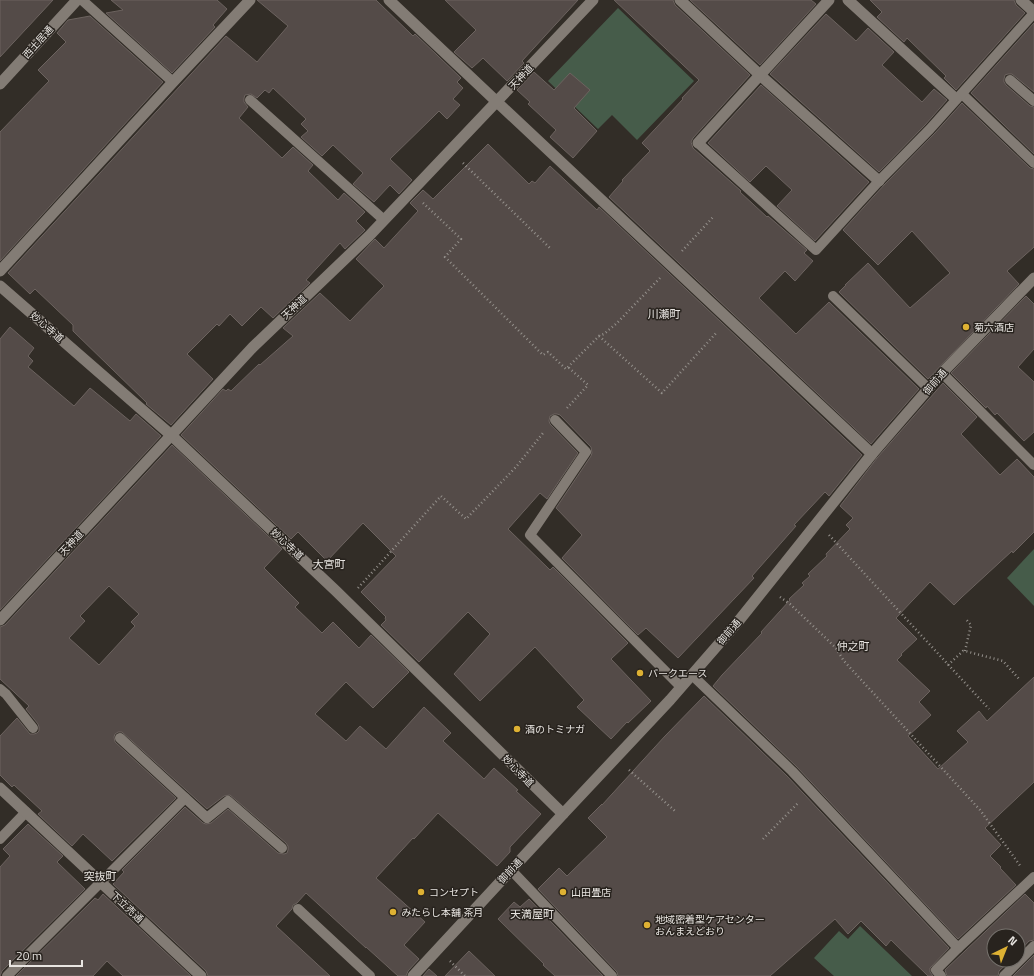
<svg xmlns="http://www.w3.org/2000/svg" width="1034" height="976" font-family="'Titillium Web','Noto Sans JP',sans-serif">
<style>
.green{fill:#465c4a}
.building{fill:#544b48;stroke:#6c635f;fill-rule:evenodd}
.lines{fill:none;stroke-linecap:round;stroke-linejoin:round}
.path{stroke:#95918c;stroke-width:2.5;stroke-dasharray:1 3;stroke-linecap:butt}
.service{stroke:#837c75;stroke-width:10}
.minor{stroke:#837c75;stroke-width:11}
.tertiary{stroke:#837c75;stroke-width:11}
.poi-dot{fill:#deb133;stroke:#28231e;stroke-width:1.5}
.labels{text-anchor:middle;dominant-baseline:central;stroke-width:3;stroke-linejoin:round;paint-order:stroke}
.street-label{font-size:10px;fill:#e8e5e1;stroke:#28231e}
.poi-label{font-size:10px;fill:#e8e5e1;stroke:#28231e;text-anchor:start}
.neighbourhood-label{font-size:11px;fill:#e8e5e1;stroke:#28231e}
</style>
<rect width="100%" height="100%" fill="#322d27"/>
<g class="green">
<path d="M 618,8 L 694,81 L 637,140 L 612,115 L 598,129 L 548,81 Z"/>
<path d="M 1034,549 L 1034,606 L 1007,578 Z"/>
<path d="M 860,926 L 912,976 L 834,976 L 814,958 L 839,931 L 848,939 Z"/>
</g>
<g class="building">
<path d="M 0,0 L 53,0 L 0,57 Z"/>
<path d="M 111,0 L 217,0 L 227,9 L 213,25 L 215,27 L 172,73 L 106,13 L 123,10 Z"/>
<path d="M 257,0 L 376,0 L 413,36 L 415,34 L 461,78 L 457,82 L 463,88 L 453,99 L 460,105 L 447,119 L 439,111 L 434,116 L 390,159 L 412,180 L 399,194 L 390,185 L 374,202 L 353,184 L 363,173 L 333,145 L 322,156 L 301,137 L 308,131 L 301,124 L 306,119 L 273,88 L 269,93 L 265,90 L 257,98 L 251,94 L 245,95 L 244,98 L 244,102 L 248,107 L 239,118 L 282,158 L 293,147 L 313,165 L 308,171 L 338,200 L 344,193 L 365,212 L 356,221 L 365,230 L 345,249 L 340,243 L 306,280 L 310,283 L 273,318 L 261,307 L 242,326 L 230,314 L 219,326 L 217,324 L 187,354 L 213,379 L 171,425 L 146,404 L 147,403 L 73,331 L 73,325 L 35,289 L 30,294 L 8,273 L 226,36 L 257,62 L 288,26 Z"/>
<path d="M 445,0 L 578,0 L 522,61 L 524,63 L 507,81 L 483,58 L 472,68 L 454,52 L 476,30 Z"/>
<path d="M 614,0 L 673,0 L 675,5 L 750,75 L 693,138 L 691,142 L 693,148 L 741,191 L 740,192 L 767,217 L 768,216 L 807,250 L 804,253 L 813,261 L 795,281 L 785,271 L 759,298 L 796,334 L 829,302 L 919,389 L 871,444 L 609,197 L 623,181 L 622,180 L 650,151 L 642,143 L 683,99 L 682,98 L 699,80 Z"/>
<path d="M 690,0 L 811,0 L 816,4 L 760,65 Z"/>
<path d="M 870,0 L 1014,0 L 1016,5 L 1025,13 L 956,90 L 944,78 L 946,76 L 907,38 L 904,42 L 877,17 L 882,12 Z"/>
<path d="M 826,14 L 856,41 L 868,28 L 894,52 L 882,65 L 922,102 L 934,89 L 947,100 L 925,125 L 879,172 L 770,74 Z"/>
<path d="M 90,16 L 163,82 L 0,261 L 0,132 L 49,81 L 38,70 L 66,42 L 57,33 L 68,20 Z"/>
<path d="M 1034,23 L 1034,92 L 1012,74 L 1008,74 L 1005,75 L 1004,79 L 1004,82 L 1006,85 L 1030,106 L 1034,107 L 1034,154 L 971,93 Z"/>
<path d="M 534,72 L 554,90 L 570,73 L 590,90 L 574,108 L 597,131 L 573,158 L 550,137 L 556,130 L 528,104 L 530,102 L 517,90 Z"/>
<path d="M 761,85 L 869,182 L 815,241 L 777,206 L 792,190 L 766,166 L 750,182 L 708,143 Z"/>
<path d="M 962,103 L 1030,168 L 1034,169 L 1034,247 L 1007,271 L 1019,284 L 928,379 L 839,292 L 846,285 L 845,285 L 868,263 L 910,308 L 950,273 L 912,231 L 878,265 L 843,230 L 885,184 L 935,133 Z"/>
<path d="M 488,144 L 529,184 L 532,181 L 535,183 L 550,166 L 597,210 L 599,207 L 862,455 L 829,496 L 825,492 L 794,525 L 796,526 L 752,576 L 754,578 L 678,658 L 646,628 L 638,635 L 562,558 L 582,535 L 556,508 L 591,456 L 592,453 L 591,447 L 560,415 L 557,414 L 554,414 L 550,416 L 549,421 L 550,424 L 578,453 L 547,499 L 540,493 L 508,529 L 550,570 L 553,567 L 628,643 L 611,659 L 651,701 L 628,723 L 627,722 L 611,739 L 577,707 L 584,700 L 535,647 L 480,701 L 454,674 L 490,634 L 468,612 L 419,662 L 381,625 L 386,620 L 385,618 L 386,617 L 361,592 L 396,556 L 363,523 L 327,561 L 298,532 L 291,539 L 181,435 L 223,389 L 226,391 L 228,389 L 231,391 L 259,364 L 260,365 L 293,336 L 283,328 L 320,293 L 350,321 L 384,286 L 356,259 L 375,239 L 384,248 L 418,211 L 410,203 L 423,190 L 433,199 Z"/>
<path d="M 1026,296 L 1034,304 L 1034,349 L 1018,367 L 1034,382 L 1034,432 L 1024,441 L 997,413 L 995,415 L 987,406 L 986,408 L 951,373 Z"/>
<path d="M 10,327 L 34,348 L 28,356 L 33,361 L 28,367 L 74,406 L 90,388 L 130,421 L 136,414 L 161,436 L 0,610 L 0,339 Z"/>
<path d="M 943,383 L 977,417 L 961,434 L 1000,475 L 1017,459 L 1034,477 L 1034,532 L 1013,553 L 1012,551 L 962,597 L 954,605 L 930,582 L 896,618 L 917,639 L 901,654 L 902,655 L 897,660 L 930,691 L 919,702 L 931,715 L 908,736 L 938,769 L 968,742 L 957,731 L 979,711 L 987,721 L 1034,677 L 1034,782 L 985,828 L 1001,845 L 990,856 L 1001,867 L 1000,868 L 1016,885 L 958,939 L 797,767 L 713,686 L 722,675 L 762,633 L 761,632 L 790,600 L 789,599 L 804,585 L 802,583 L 810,576 L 808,574 L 827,556 L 826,554 L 850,529 L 846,525 L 853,518 L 840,506 L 877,458 Z"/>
<path d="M 172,445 L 282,549 L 264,568 L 299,603 L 295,607 L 322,633 L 333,622 L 359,648 L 371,635 L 409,672 L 373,708 L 346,682 L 315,714 L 346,741 L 360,726 L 386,749 L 424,707 L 451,733 L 443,741 L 484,779 L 494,768 L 518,790 L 516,791 L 541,814 L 510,847 L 510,852 L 497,866 L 438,813 L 414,839 L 413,838 L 376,878 L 425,922 L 404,945 L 419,959 L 408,971 L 406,976 L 398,976 L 366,947 L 366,948 L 306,893 L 297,903 L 293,905 L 292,909 L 276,926 L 330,976 L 208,976 L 206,971 L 113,884 L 124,872 L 122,870 L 185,807 L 203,823 L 206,824 L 211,823 L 228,809 L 278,853 L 284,854 L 287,853 L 288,850 L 288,846 L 286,843 L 230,795 L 224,796 L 207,809 L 122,732 L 118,732 L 115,734 L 114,737 L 115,742 L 176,798 L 112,861 L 83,834 L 72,846 L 38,814 L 42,811 L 14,785 L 12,787 L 0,775 L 0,736 L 17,718 L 30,734 L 34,734 L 37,733 L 39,731 L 39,727 L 38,724 L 26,709 L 29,706 L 0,679 L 0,627 L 5,625 ZM 109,586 L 139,614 L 131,622 L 135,626 L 99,665 L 69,638 L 85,621 L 80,616 Z"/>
<path d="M 704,696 L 787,776 L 949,948 L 930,968 L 930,972 L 933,976 L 928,976 L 891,940 L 886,946 L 861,921 L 848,934 L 835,919 L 770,976 L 618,976 L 617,972 L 538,889 L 559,868 L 567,876 L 607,837 L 588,818 L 602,804 L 602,805 L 665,736 Z"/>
<path d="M 28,824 L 63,856 L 57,862 L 85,889 L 2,971 L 0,976 L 0,867 L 10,856 L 3,849 Z"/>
<path d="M 103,894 L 191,976 L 123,976 L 107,961 L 93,976 L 16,976 L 95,898 L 98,900 Z"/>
<path d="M 1025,894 L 1034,903 L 1034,940 L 1029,941 L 1018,953 L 1018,936 L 994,936 L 994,960 L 1011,960 L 999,971 L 998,976 L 947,976 L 945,970 Z"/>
<path d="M 529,899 L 603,976 L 555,976 L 543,965 L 544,964 L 498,919 L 514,902 L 520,907 Z"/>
<path d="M 469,951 L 495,976 L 445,976 Z"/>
<path d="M 1034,955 L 1034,976 L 1013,976 Z"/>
<path d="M 429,969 L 437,976 L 423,976 Z"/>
</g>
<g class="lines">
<g class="path">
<path d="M 463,163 L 551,249"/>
<path d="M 423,203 L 461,239 L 445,257 L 543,355 L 548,352 L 566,369 L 599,336 L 604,334 L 617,323 L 660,278"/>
<path d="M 682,251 L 714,216"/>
<path d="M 599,336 L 662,393 L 717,332"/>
<path d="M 567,408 L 588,385 L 568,367"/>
<path d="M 829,535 L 989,709"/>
<path d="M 358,588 L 441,496 L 466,519 L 516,467 L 543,433"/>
<path d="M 780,597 L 790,604 L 835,647 L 844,661 L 980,810 L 1021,867"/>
<path d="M 965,651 L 971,625 L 965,618"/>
<path d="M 948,665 L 963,651 L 965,651 L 1003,661 L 1020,680"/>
<path d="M 629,770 L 675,811"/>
<path d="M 763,839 L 799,802"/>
<path d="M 450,961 L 465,976"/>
</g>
<g class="service">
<path d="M 82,0 L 173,82"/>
<path d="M 1010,80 L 1034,101"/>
<path d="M 962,94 L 1034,163"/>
<path d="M 250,100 L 384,220"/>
<path d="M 698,143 L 816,250 L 879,181 L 930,129 L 1034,13"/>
<path d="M 833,296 L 929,389"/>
<path d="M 942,373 L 1034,465"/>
<path d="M 555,420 L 586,452 L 530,535 L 681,687"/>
<path d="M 692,675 L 792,771 L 958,948 L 1034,877"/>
<path d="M 0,689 L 6,694 L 33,728"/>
<path d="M 120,738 L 207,818 L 228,801 L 282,848"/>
<path d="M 0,839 L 26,812"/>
<path d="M 511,870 L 612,976"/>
<path d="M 298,909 L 370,976"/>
<path d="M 7,976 L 185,798"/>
<path d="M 941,976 L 936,970 L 958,948"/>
<path d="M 1004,976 L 1034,946"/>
</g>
<g class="minor">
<path d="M 389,0 L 497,102 L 872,454"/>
<path d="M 680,0 L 760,75 L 879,181"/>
<path d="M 848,0 L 956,99"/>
<path d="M 1021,0 L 1034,12"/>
<path d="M 0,84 L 77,0"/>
<path d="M 698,143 L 760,75 L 829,0"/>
<path d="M 0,271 L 173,82 L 250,0"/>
<path d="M 0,286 L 171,435 L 336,591 L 563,814 L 670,700 L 737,623 L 872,454 L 942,373 L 1034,278"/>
<path d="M 0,620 L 253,347 L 369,236 L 519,78 L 593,0"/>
<path d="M 0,788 L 201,976"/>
</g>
<path class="tertiary" d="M 413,976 L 563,814"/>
</g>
<g class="poi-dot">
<circle cx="966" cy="327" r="4"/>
<circle cx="640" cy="673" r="4"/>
<circle cx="517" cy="729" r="4"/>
<circle cx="421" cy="892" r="4"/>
<circle cx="563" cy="892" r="4"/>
<circle cx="393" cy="912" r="4"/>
<circle cx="647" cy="925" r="4"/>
</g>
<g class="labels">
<g class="street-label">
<text transform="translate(38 42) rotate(-48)">西土居通</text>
<text transform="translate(521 77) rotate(-47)">天神道</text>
<text transform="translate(294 307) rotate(-43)">天神道</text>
<text transform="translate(47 327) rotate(41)">妙心寺道</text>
<text transform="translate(935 382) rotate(-49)">御前通</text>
<text transform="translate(71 543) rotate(-47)">天神道</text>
<text transform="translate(287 544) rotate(43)">妙心寺道</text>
<text transform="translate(729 632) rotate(-49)">御前通</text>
<text transform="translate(518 771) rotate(45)">妙心寺道</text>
<text transform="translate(510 871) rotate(-47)">御前通</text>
<text transform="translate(127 907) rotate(43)">下立売通</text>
</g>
<g class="poi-label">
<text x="974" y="327">菊六酒店</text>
<text x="648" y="673">パークエース</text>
<text x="525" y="729">酒のトミナガ</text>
<text x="429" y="892">コンセプト</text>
<text x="571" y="892">山田畳店</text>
<text x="401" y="912">みたらし本舗 茶月</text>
<text x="655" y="919">地域密着型ケアセンター<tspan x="655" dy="12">おんまえどおり</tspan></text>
</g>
<g class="neighbourhood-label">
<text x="664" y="314">川瀬町</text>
<text x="329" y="564">大宮町</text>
<text x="853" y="646">仲之町</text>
<text x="100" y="876">突抜町</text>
<text x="532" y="914">天満屋町</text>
</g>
</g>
<g transform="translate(1006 948) rotate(43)"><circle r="19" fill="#28231e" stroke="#75716c"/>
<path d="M0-3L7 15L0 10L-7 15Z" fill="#deb133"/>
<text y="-6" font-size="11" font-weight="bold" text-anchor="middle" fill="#e8e5e1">N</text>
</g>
<path d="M10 960v6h72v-6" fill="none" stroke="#e8e5e1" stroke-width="2"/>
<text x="16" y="960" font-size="12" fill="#e8e5e1" stroke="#28231e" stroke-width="3" paint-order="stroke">20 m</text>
</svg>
